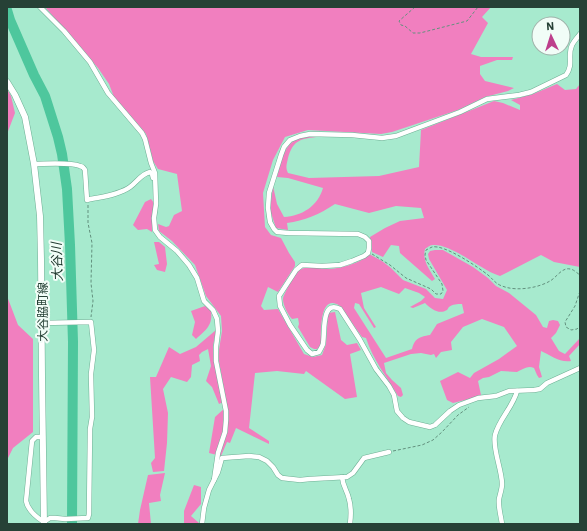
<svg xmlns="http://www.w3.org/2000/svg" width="587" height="531" font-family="'IBM Plex Sans','Noto Sans JP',sans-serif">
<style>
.forest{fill:#f17fbf;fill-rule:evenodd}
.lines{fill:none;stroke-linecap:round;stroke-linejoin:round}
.river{stroke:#4ec79d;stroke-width:10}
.street-casing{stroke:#6eaf94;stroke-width:5.5}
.secondary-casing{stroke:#6eaf94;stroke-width:7}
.path{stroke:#63917e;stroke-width:1;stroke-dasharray:3 2;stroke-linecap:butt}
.street{stroke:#fff;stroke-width:4.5}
.secondary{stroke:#fff;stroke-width:6}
.labels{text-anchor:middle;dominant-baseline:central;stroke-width:4;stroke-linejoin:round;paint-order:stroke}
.street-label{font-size:12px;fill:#264136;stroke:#f1fdf7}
.water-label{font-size:13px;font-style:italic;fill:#183127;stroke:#f1fdf7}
</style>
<rect width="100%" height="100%" fill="#a7eace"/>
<g class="forest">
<path d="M 45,7 L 491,7 L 482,17 L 488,23 L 471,54 L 481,57 L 513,57 L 512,60 L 497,60 L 480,66 L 480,74 L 485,81 L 514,88 L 508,91 L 485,97 L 458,110 L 392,132 L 381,134 L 308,130 L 285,137 L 273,160 L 263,193 L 265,227 L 271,235 L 281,238 L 289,253 L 295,262 L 295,266 L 278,292 L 268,287 L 261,306 L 264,310 L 278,309 L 304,354 L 313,357 L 322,355 L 326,344 L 328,313 L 335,312 L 341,340 L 347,345 L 357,343 L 361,350 L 350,354 L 357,397 L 345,399 L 306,371 L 304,374 L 277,371 L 255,373 L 249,428 L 269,441 L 269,444 L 236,428 L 230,443 L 227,442 L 221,456 L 209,453 L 215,417 L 227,406 L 218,356 L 222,331 L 221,316 L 206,296 L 195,265 L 172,241 L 159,231 L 158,224 L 166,227 L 169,226 L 174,215 L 182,211 L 177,174 L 158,169 L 153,161 L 146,134 L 114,97 L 109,84 L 98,68 Z"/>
<path d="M 557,84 L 565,90 L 576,89 L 580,84 L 580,267 L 554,262 L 541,255 L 500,276 C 480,270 453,244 433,245 C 430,245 428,247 425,249 C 422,261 430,270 435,279 L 432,281 L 400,253 L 399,246 L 391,245 L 383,257 L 372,252 L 370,237 L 385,228 L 400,221 L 424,218 L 421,208 L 396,206 L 369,213 L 335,204 C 320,214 304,221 287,223 L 288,230 L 276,228 L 270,210 L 273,186 L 277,204 L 284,217 C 302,216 318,206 323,188 L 288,178 L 277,177 C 283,154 286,134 316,137 C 299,139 293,141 288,158 C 287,164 285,167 288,173 L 309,178 L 379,176 L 419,167 L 421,130 L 494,101 L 503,103 L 520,110 L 520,105 L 511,100 L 533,94 Z"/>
<path d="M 7,89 L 11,96 L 15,113 L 7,134 Z"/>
<path d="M 151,199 L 154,203 L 152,219 L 152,232 L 147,229 L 138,230 L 133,225 L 145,202 Z"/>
<path d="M 154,242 L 159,242 L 165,247 L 167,264 L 165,272 L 157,270 L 154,265 L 159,264 Z"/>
<path d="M 435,250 L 443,250 L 473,267 L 488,278 L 496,286 L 509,293 L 536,315 L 543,327 L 547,328 L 549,321 L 553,320 L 558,321 L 560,325 L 556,333 L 551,338 L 559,351 L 565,354 L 580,338 L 580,344 L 569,356 L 571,361 C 560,363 550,355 541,351 L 539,367 L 542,377 L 539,378 L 537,375 L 534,368 C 528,365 523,369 517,372 L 501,371 L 489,377 L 483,378 L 478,381 L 481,395 L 469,399 L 453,403 L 447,400 L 440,381 L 458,372 L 470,378 L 474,373 L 499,359 L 517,346 L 504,327 L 482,319 L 463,327 L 451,342 L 452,350 L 441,352 L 436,358 L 434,354 L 431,355 L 421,353 L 411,354 L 384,363 L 386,373 L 392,380 L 401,388 L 403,395 L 401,397 L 398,396 C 387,377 373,360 366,338 L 362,337 L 340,306 C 319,292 321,333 321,345 L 317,349 L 314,349 L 310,347 L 298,327 L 299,324 L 298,318 L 292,319 C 288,315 283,305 283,299 C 283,295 294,276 297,272 C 299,270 303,268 305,268 C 313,266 322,269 330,269 C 341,268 362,263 369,254 L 382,261 L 391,268 L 403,280 L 426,289 L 435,298 L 443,299 L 447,290 L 429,259 L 428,254 L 430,251 ZM 381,287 L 399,294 L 405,288 L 419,293 L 425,297 L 421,301 L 410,307 L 413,308 L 425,303 C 431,309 439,315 447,310 C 448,309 448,308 449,307 C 453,304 457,304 462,304 L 464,313 L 437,324 L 430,335 C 419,337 415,338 412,349 L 386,358 L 354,308 L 355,303 L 359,304 L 374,328 L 376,327 L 364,308 L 361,293 Z"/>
<path d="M 7,296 L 18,325 L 33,339 L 33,432 L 13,448 L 7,460 Z"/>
<path d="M 205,306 L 211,311 C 213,325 206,330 196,339 L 192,335 L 195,322 L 191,311 Z"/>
<path d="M 216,330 L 213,346 L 214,360 L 223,402 L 219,404 L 212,387 L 206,381 L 211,366 L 208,349 L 202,352 L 199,355 L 200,361 L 192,365 L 191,377 L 187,382 L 171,377 L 163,389 L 168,413 L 167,443 L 164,471 L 153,472 L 151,463 L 155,458 L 150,377 L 156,377 L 169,347 L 180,354 L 196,347 Z"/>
<path d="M 165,473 L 160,495 L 161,501 L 149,503 L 151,524 L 138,524 L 140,510 L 148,475 Z"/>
<path d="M 194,485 L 201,487 L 201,504 L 191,516 L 199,523 L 199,524 L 184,524 L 184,511 Z"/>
</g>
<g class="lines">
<path class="river" d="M 7,10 L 10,20 L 34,75 L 45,96 L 58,137 L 62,154 L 67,189 L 70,245 L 73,342 L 72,524"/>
<defs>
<g id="street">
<path d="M 40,7 L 64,31 L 90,62 L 108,93 L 142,133 L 145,139 L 151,163 L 155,173 L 156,204 L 154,218 L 155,230 L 160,237 L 177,251 L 189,265 L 197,278 L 204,301 L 213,310 L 217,319 L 218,331 L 216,347 L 216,361 L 226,411 L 226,420 L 225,432 L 218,453 L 214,480"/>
<path d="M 580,34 C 577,38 574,41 572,45 C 567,56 574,64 566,75 L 531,92 L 519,95 L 487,99 L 460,112 L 396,136 L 382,138 L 352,135 L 310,134 L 300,136 L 290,140 L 284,147 L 281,155 L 269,193 L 268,208 L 270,222 L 274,229 L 277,232 L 289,233 L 358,234 L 365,237 L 369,241 L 369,248 L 368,253 L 364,256 L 352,261 L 340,265 L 322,266 L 302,265 L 296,270 L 279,296 L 280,306 L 290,325 L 307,350 L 312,354 L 319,352 C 320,350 322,347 323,344 C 325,333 321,299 340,309 L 360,340 L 376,369 L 389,386 L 394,395 L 397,411 L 403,418 L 409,422 L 430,427 L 435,425 L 450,411 L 459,405 L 478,398 L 496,396 L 509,391 L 534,390 L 540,389 L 547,383 L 580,368"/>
<path d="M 34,164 C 45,164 71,162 80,166 C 83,167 83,167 85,170 L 87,200 C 100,197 119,195 130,187 C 137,182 141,174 150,172 L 152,174 L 153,178"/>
<path d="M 42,323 L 91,322 L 94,350 L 91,374 L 92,417 L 90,429 L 89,514 L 88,518 L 65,519 L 55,518 L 50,518 L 44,522 C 36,517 28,511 26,501 L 32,441 L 36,437 L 43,437"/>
<path d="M 342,477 C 343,487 347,490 349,499 C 351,506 351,516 350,524"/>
<path d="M 202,524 L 204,508 L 209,490 L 218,472 L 222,458 L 249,456 L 259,457 L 267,461 L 273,467 L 278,475 L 282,478 L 300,480 L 310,479 L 347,477 L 353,473 L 364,458 L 389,452"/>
<path d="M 502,524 C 501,516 498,507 499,499 C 500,494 502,489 502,484 C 502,470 492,448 495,435 C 499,419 513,407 517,391"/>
</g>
<path id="secondary" d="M 7,82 L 15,95 L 25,117 L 34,164 L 40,216 L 41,259 L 42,376 L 44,524"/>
</defs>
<use href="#street" class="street-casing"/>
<use href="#secondary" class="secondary-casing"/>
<g class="path">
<path d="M 415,7 L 399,21 L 401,25 L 405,26 L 413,33 L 420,33 L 467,21 L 478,7"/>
<path d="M 88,205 L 88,223 L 92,243 L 91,283 L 93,301 L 91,317"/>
<path d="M 372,254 L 390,265 L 406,278 L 431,289 L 436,294 L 441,294 L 443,291 L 442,284 L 426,260 L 425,255 L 426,250 C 428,249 430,248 432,247 C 444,244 478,267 488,275 C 495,281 495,284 505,287 C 518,291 538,288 550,281 C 556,278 562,267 570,269 C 573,269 577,273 580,275"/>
<path d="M 580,291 L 575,306 L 565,322 L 566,327 L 571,330 L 577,329 L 580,326"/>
<path d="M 393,451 L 422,445 L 433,440 L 442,432 L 458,415 L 469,407"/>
</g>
<use href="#street" class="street"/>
<use href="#secondary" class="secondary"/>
</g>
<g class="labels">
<g class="street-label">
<text transform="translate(42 312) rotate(-90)">大谷脇町線</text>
</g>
<g class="water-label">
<text transform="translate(57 262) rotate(-92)">大谷川</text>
</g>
</g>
<rect width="587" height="531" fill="none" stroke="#264136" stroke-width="16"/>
<g transform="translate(551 36) rotate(356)"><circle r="19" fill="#f1fdf7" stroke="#a0b2aa"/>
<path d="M0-3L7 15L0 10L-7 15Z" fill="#bd3f8c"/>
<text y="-6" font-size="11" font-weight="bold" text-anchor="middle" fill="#264136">N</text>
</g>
</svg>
